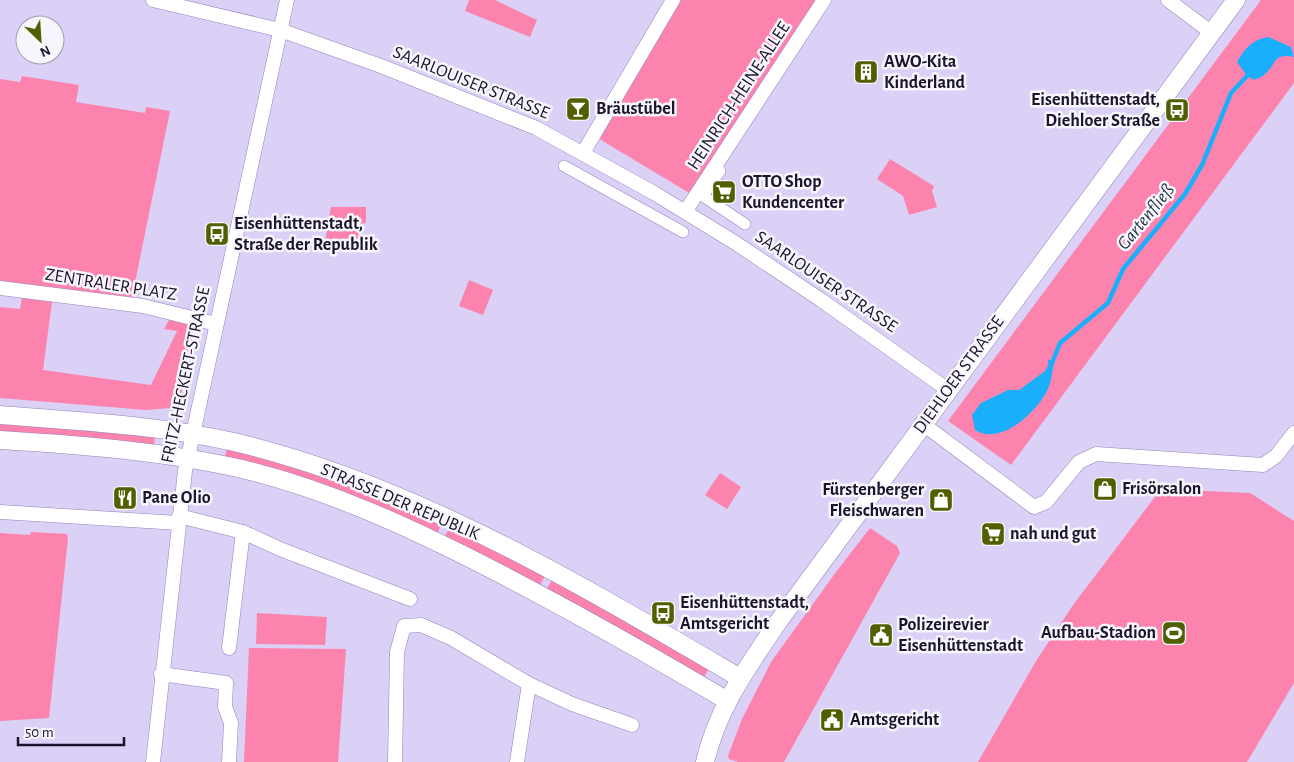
<svg xmlns="http://www.w3.org/2000/svg" width="1294" height="762" font-family="'Alegreya Sans',sans-serif">
<style>
.green{fill:#fd83af}
.water{fill:#1aaffa}
.lines{fill:none;stroke-linecap:round;stroke-linejoin:round}
.stream{stroke:#1aaffa;stroke-width:4.5}
.pedestrian-casing{stroke:#9582bd;stroke-width:12}
.minor-casing{stroke:#9582bd;stroke-width:15}
.tertiary-casing{stroke:#9582bd;stroke-width:19}
.pedestrian{stroke:#fff;stroke-width:11}
.minor{stroke:#fff;stroke-width:14}
.tertiary{stroke:#fff;stroke-width:18}
.labels{text-anchor:middle;dominant-baseline:central;stroke-width:5;stroke-linejoin:round;paint-order:stroke}
.poi-label{font-size:18px;font-weight:bold;fill:#1c142b;stroke:#f8f6fd;text-anchor:start}
.street-label{font-size:18px;fill:#1c142b;stroke:#f8f6fd}
.water-label{font-size:19px;font-style:italic;fill:#192e3c;stroke:#f8f6fd}
</style>
<rect width="100%" height="100%" fill="#dbd0f6"/>
<g class="green">
<path d="M 469,0 L 495,0 L 537,20 L 530,37 L 465,11 Z"/>
<path d="M 678,0 L 818,0 L 691,194 L 596,137 Z"/>
<path d="M 1261,0 L 1294,0 L 1294,83 L 1011,465 L 948,421 Z"/>
<path d="M 22,76 L 79,85 L 76,102 L 145,113 L 146,107 L 170,111 L 132,297 L 0,281 L 0,79 L 20,82 Z"/>
<path d="M 890,159 L 934,186 L 932,191 L 937,207 L 909,215 L 903,196 L 877,179 Z"/>
<path d="M 331,207 L 366,207 L 366,223 L 358,224 L 360,250 L 324,247 Z"/>
<path d="M 469,280 L 493,290 L 483,315 L 459,306 Z"/>
<path d="M 22,298 L 52,302 L 43,370 L 151,385 L 177,331 L 164,329 L 169,320 L 196,326 L 181,394 L 170,408 L 146,410 L 0,398 L 0,307 L 20,309 Z"/>
<path d="M 0,421 L 155,436 L 154,447 L 0,433 Z"/>
<path d="M 227,448 L 353,486 L 442,524 L 437,534 L 224,460 Z"/>
<path d="M 720,473 L 741,487 L 727,509 L 705,495 Z"/>
<path d="M 1161,489 L 1250,493 L 1294,521 L 1294,683 L 1247,762 L 978,762 L 1036,661 L 1073,605 Z"/>
<path d="M 449,528 L 545,576 L 539,587 L 444,538 Z"/>
<path d="M 870,528 L 897,546 L 900,553 L 789,753 L 784,762 L 738,762 L 729,759 L 728,756 L 742,719 L 771,662 L 836,572 Z"/>
<path d="M 31,532 L 67,534 L 68,538 L 49,718 L 0,721 L 0,533 L 30,535 Z"/>
<path d="M 552,580 L 709,668 L 703,679 L 546,590 Z"/>
<path d="M 257,613 L 327,617 L 325,645 L 256,644 Z"/>
<path d="M 249,648 L 346,649 L 338,762 L 244,762 Z"/>
</g>
<g class="water">
<path d="M 1268,37 L 1291,47 L 1294,57 C 1272,53 1278,63 1265,74 C 1263,77 1257,78 1254,80 L 1247,76 L 1237,62 C 1245,48 1252,40 1268,37 Z"/>
<path d="M 1050,362 L 1054,363 C 1052,373 1051,384 1046,393 C 1034,414 1000,446 975,430 L 972,415 L 981,403 L 1008,390 L 1019,390 L 1045,371 Z"/>
</g>
<g class="lines">
<path class="stream" d="M 1050,362 L 1052,363 L 1060,343 L 1108,303 L 1123,269 L 1185,194 L 1202,165 L 1231,93 L 1247,76"/>
<defs>
<g id="pedestrian">
<path d="M 564,166 L 683,232"/>
<path d="M 714,168 L 720,171 L 703,196 L 745,224"/>
</g>
<g id="minor">
<path d="M 153,0 L 280,30 L 381,66 L 536,128 L 654,193 L 734,242 L 821,300 L 948,390"/>
<path d="M 1168,0 L 1212,33"/>
<path d="M 583,153 L 673,0"/>
<path d="M 685,212 L 824,0"/>
<path d="M 0,288 L 143,306 L 216,324"/>
<path d="M 923,424 L 1034,507 L 1046,502 L 1079,462 L 1096,454 L 1263,465 L 1276,456 L 1294,433"/>
<path d="M 0,512 L 179,523"/>
<path d="M 179,516 L 243,532"/>
<path d="M 229,648 L 243,532 L 280,549 L 410,599"/>
<path d="M 161,674 L 226,683 L 225,707 L 231,723 L 229,762"/>
<path d="M 529,684 L 572,704 L 632,725"/>
<path d="M 153,762 L 185,471 L 287,0"/>
<path d="M 395,762 L 397,652 L 404,626 L 421,625 L 451,638 L 529,684 L 517,762"/>
</g>
<g id="tertiary">
<path d="M 0,415 C 78,421 158,425 234,442 C 413,484 583,586 740,678"/>
<path d="M 0,440 C 80,445 163,451 242,469 C 330,490 413,529 493,570 C 572,611 650,655 726,700"/>
<path d="M 705,762 C 718,707 747,668 778,622 L 1236,0"/>
</g>
</defs>
<use href="#pedestrian" class="pedestrian-casing"/>
<use href="#minor" class="minor-casing"/>
<use href="#tertiary" class="tertiary-casing"/>
<use href="#pedestrian" class="pedestrian"/>
<use href="#minor" class="minor"/>
<use href="#tertiary" class="tertiary"/>
</g>
<defs>
<symbol id="building-square" viewBox="-11 -11 22 22"><rect x="-9" y="-9" width="18" height="18" rx="4" fill="#515f00" stroke="#f8f6fd"/><path d="M-4-6H4V6H1V3H-1V6H-4ZM-2.5-4.3h1.7v1.8h-1.7ZM.8-4.3h1.7v1.8H.8ZM-2.5-1h1.7V.8h-1.7ZM.8-1h1.7V.8H.8Z" fill="#fff"/></symbol>
<symbol id="bar-square" viewBox="-11 -11 22 22"><rect x="-9" y="-9" width="18" height="18" rx="4" fill="#515f00" stroke="#f8f6fd"/><path d="M-6-5H6L.8 .8V4.5H3.5V6h-7V4.5H-.8V.8Z" fill="#fff"/></symbol>
<symbol id="bus-square" viewBox="-11 -11 22 22"><rect x="-9" y="-9" width="18" height="18" rx="4" fill="#515f00" stroke="#f8f6fd"/><path d="M-5-6H5V4H4V6H2V4H-2V6H-4V4H-5ZM-3.5-4V0h7V-4ZM-3.5 1.2v1.5H-2V1.2ZM2 1.2v1.5H3.5V1.2Z" fill="#fff"/></symbol>
<symbol id="supermarket-square" viewBox="-11 -11 22 22"><rect x="-9" y="-9" width="18" height="18" rx="4" fill="#515f00" stroke="#f8f6fd"/><path d="M-6-5.5h2.5l.6 2H6L4.5 2H-2.5L-4.4-4H-6ZM-1.5 3.2a1.3 1.3 0 1 0 .1 0ZM3 3.2a1.3 1.3 0 1 0 .1 0Z" fill="#fff"/></symbol>
<symbol id="shop-square" viewBox="-11 -11 22 22"><rect x="-9" y="-9" width="18" height="18" rx="4" fill="#515f00" stroke="#f8f6fd"/><path d="M-5-2.5h2.3a2.7 3.5 0 0 1 5.4 0H5L5.5 6h-11ZM-1.5-2.5h3a1.5 2.3 0 0 0-3 0Z" fill="#fff"/></symbol>
<symbol id="restaurant-square" viewBox="-11 -11 22 22"><rect x="-9" y="-9" width="18" height="18" rx="4" fill="#515f00" stroke="#f8f6fd"/><path d="M-5-6h1v4h1v-4h1v4h1v-4h1v5L-1.5 .5V6h-2V.5L-5-1ZM5-6V6H3V1.5H1.5Q1.5-4 5-6Z" fill="#fff"/></symbol>
<symbol id="stadium-square" viewBox="-11 -11 22 22"><rect x="-9" y="-9" width="18" height="18" rx="4" fill="#515f00" stroke="#f8f6fd"/><path d="M0-5a6.5 5 0 1 0 0 10a6.5 5 0 1 0 0-10ZM-3.5-1.8h7v3.6h-7Z" fill="#fff"/></symbol>
<symbol id="civic-square" viewBox="-11 -11 22 22"><rect x="-9" y="-9" width="18" height="18" rx="4" fill="#515f00" stroke="#f8f6fd"/><path d="M-.6-6.5H3V-4.5H.6V-3L4-1V1h2V6H-6V1h2V-1L-.6-3ZM-1.2 2.5V6h2.4V2.5Z" fill="#fff"/></symbol>
</defs>
<g fill-rule="evenodd">
<use href="#building-square" x="852" y="58" width="28" height="28"/>
<use href="#bar-square" x="564" y="95" width="28" height="28"/>
<use href="#bus-square" x="1163" y="96" width="28" height="28"/>
<use href="#supermarket-square" x="710" y="178" width="28" height="28"/>
<use href="#bus-square" x="203" y="220" width="28" height="28"/>
<use href="#shop-square" x="1091" y="475" width="28" height="28"/>
<use href="#restaurant-square" x="111" y="484" width="28" height="28"/>
<use href="#shop-square" x="927" y="486" width="28" height="28"/>
<use href="#supermarket-square" x="979" y="520" width="28" height="28"/>
<use href="#bus-square" x="649" y="599" width="28" height="28"/>
<use href="#stadium-square" x="1160" y="619" width="28" height="28"/>
<use href="#civic-square" x="867" y="621" width="28" height="28"/>
<use href="#civic-square" x="818" y="706" width="28" height="28"/>
</g>
<g class="labels">
<g class="poi-label">
<text x="884" y="62">AWO-Kita<tspan x="884" dy="21">Kinderland</tspan></text>
<text x="1160" y="100" text-anchor="end">Eisenhüttenstadt,<tspan x="1160" dy="21">Diehloer Straße</tspan></text>
<text x="596" y="109">Bräustübel</text>
<text x="742" y="182">OTTO Shop<tspan x="742" dy="21">Kundencenter</tspan></text>
<text x="234" y="224">Eisenhüttenstadt,<tspan x="234" dy="21">Straße der Republik</tspan></text>
<text x="1122" y="489">Frisörsalon</text>
<text x="924" y="490" text-anchor="end">Fürstenberger<tspan x="924" dy="21">Fleischwaren</tspan></text>
<text x="142" y="498">Pane Olio</text>
<text x="1010" y="534">nah und gut</text>
<text x="680" y="603">Eisenhüttenstadt,<tspan x="680" dy="21">Amtsgericht</tspan></text>
<text x="898" y="625">Polizeirevier<tspan x="898" dy="21">Eisenhüttenstadt</tspan></text>
<text x="1156" y="633" text-anchor="end">Aufbau-Stadion</text>
<text x="850" y="720">Amtsgericht</text>
</g>
<g class="street-label">
<text transform="translate(471 83) rotate(22)">SAARLOUISER STRASSE</text>
<text transform="translate(739 96) rotate(-57)">HEINRICH-HEINE-ALLEE</text>
<text transform="translate(826 282) rotate(34)">SAARLOUISER STRASSE</text>
<text transform="translate(111 285) rotate(9)">ZENTRALER PLATZ</text>
<text transform="translate(186 375) rotate(-78)">FRITZ-HECKERT-STRASSE</text>
<text transform="translate(959 375) rotate(-54)">DIEHLOER STRASSE</text>
<text transform="translate(400 502) rotate(23)">STRASSE DER REPUBLIK</text>
</g>
<g class="water-label">
<text transform="translate(1146 217) rotate(-51)">Gartenfließ</text>
</g>
</g>
<g transform="translate(40 40) rotate(155)"><circle r="24" fill="#f8f6fd" stroke="#a09ca9"/>
<path d="M0-4L9 19L0 12L-9 19Z" fill="#515f00"/>
<text y="-8" font-size="14" font-weight="bold" text-anchor="middle" fill="#1c142b">N</text>
</g>
<path d="M18 737v8h106v-8" fill="none" stroke="#1c142b" stroke-width="2.5"/>
<text x="25" y="737" font-size="15" fill="#1c142b" stroke="#f8f6fd" stroke-width="4" paint-order="stroke">50 m</text>
</svg>
